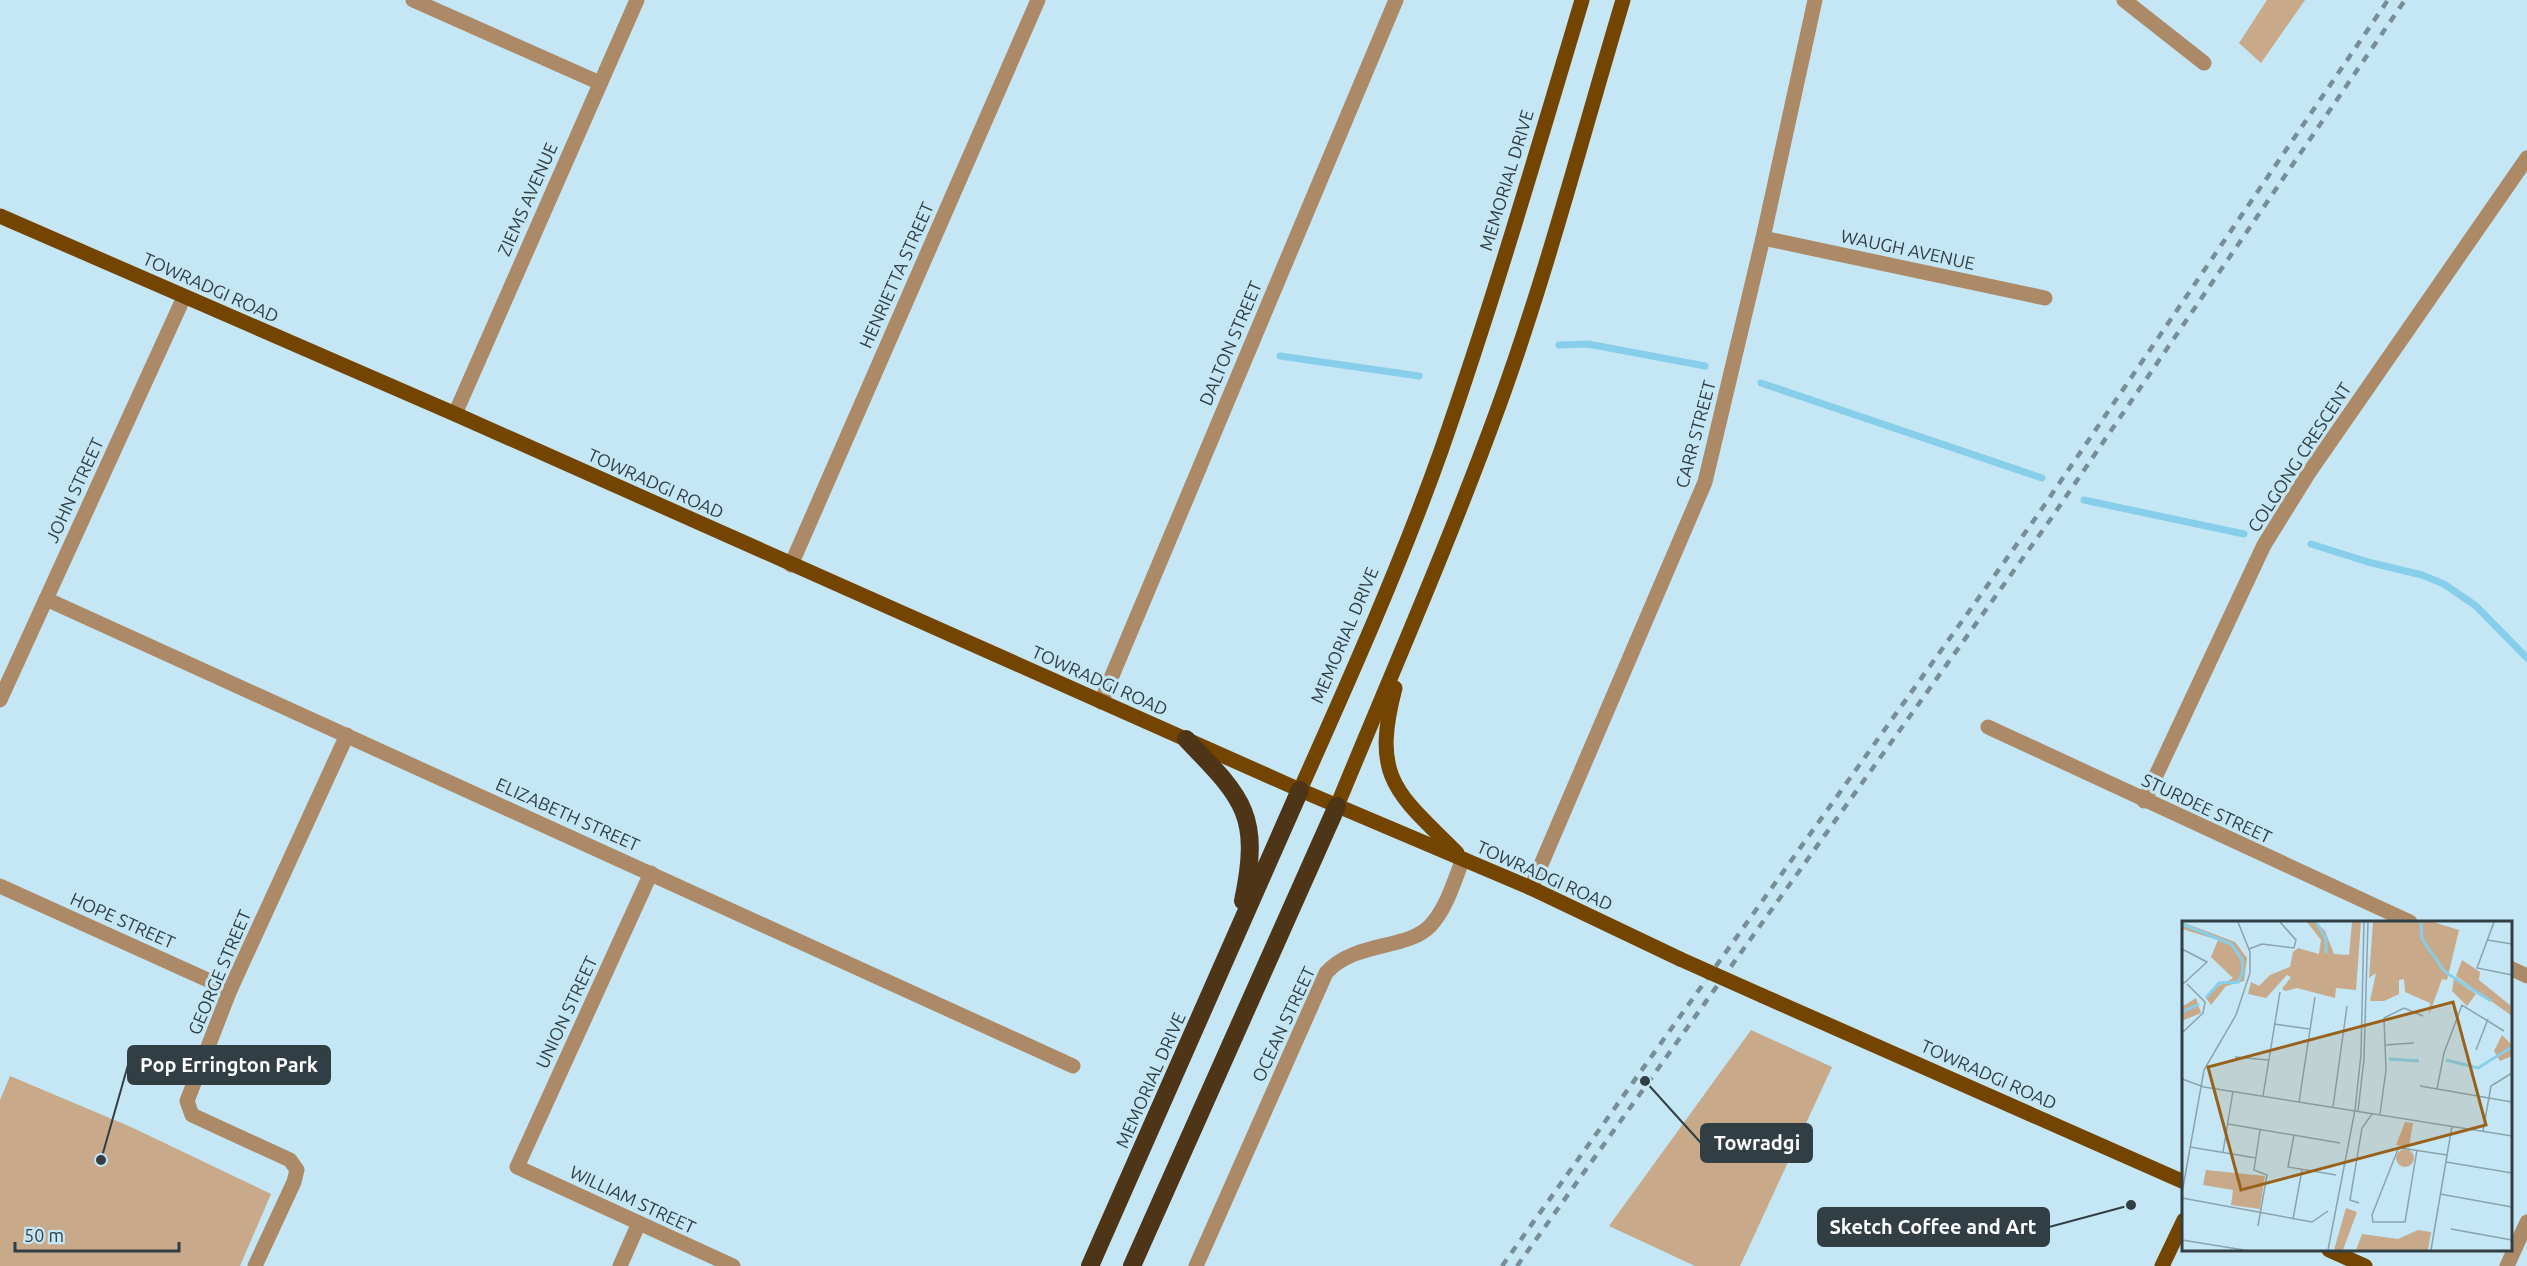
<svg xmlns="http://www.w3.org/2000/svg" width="2527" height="1266" font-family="Ubuntu,sans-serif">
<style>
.green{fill:#c8a989}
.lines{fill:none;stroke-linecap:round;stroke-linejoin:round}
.stream{stroke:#86ceea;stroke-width:7}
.minor{stroke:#ac8a67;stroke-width:15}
.major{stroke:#744500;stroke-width:15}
.highway{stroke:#4f3518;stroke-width:18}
.rail{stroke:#778e98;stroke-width:4.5;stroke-dasharray:8 8;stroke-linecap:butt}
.major-bridge{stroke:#744500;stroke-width:15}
.labels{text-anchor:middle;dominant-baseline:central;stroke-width:6;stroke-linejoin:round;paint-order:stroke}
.street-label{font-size:18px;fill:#313e44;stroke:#c5e6f4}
.inset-river{fill:none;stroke:#86ceea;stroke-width:3}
.inset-road{fill:none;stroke:#8aa3ae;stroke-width:1.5}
.view{fill:#99621c;fill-opacity:0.15;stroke:#99621c;stroke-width:3}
.inset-edge{fill:none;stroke:#313e44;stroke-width:3}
.leader{fill:none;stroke:#313e44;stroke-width:2}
.callout-dot{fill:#313e44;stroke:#c5e6f4;stroke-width:2}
.callout{fill:#313e44;stroke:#313e44;stroke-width:2}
.callout-label{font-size:20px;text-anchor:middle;font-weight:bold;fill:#fff}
</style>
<rect width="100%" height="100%" fill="#c5e6f4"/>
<g class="green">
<path d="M 2267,0 L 2305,0 L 2261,63 L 2239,43 Z"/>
<path d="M 1751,1030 L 1832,1067 L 1740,1266 L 1695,1266 L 1609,1226 Z"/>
<path d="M 10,1076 L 131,1127 L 271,1194 L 240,1266 L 0,1266 L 0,1100 Z"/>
</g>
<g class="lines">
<g class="stream">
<path d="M 1559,345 L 1588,344 L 1705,366"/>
<path d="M 1280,356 L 1419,376"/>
<path d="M 1761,383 L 2042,478"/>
<path d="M 2084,500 L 2244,534"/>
<path d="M 2311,544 L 2368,562 L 2422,575 L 2444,584 L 2476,606 L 2527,658"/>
</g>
<g class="minor">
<path d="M 413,0 L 600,83"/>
<path d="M 2124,0 L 2204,63"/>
<path d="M 1763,238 L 2045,298"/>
<path d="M 455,414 L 637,0"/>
<path d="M 791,565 L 1038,0"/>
<path d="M 46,599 L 1073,1066"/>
<path d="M 0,700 L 184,297"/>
<path d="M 1101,702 L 1396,0"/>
<path d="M 1988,727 L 2410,922"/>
<path d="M 2144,801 L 2264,545 L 2308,474 L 2527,158"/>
<path d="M 651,873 L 517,1167 L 733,1266"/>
<path d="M 0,886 L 230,990"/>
<path d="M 1531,888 L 1705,482 L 1763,238 L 1815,0"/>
<path d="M 2510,968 L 2527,976"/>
<path d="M 255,1266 L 294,1182 L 297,1170 L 290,1160 L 192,1115 L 187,1101 L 230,990 L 347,735"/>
<path d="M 620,1266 L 639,1223"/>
<path d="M 1196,1266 L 1326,973 C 1354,941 1407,950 1430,926 C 1447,908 1454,881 1463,859"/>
<path d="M 2507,1266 L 2527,1222"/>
</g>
<g class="major">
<path d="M 0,216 L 455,414 L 1300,790 L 1531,888 L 1680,959"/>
<path d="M 1395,688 C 1371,779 1397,793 1457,853"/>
<path d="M 1300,790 C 1350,678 1400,566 1441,451 C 1493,302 1537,151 1582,0"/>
<path d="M 1337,806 C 1391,675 1448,545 1497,411 C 1546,277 1582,137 1623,0"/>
<path d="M 1763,996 L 2184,1182"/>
<path d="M 2329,1250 L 2365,1266"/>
<path d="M 2162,1266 L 2184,1220"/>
</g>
<g class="highway">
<path d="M 1186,739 C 1244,799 1261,815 1243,901"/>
<path d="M 1090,1266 L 1300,790"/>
<path d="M 1132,1266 L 1337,806"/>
</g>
<g class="rail">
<path d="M 1502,1266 L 2037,516 L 2388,0"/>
<path d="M 1517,1266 L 2050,520 L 2405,0"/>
</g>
<path class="major-bridge" d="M 1680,959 L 1763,996"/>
</g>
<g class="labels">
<g class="street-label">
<text transform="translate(1506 180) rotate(-73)">MEMORIAL DRIVE</text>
<text transform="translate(527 199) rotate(-66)">ZIEMS AVENUE</text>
<text transform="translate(1908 249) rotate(12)">WAUGH AVENUE</text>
<text transform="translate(896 275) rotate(-66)">HENRIETTA STREET</text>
<text transform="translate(211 287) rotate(24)">TOWRADGI ROAD</text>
<text transform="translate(1230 343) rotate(-67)">DALTON STREET</text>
<text transform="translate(1695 434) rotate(-75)">CARR STREET</text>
<text transform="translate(2299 457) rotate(-57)">COLGONG CRESCENT</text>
<text transform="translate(656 483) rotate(24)">TOWRADGI ROAD</text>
<text transform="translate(74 490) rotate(-65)">JOHN STREET</text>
<text transform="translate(1344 635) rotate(-67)">MEMORIAL DRIVE</text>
<text transform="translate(1100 680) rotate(24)">TOWRADGI ROAD</text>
<text transform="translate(2207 808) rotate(25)">STURDEE STREET</text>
<text transform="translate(568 814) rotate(24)">ELIZABETH STREET</text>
<text transform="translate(1545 875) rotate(24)">TOWRADGI ROAD</text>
<text transform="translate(123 920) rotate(24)">HOPE STREET</text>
<text transform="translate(219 972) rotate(-67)">GEORGE STREET</text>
<text transform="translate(566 1012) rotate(-65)">UNION STREET</text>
<text transform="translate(1283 1024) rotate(-65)">OCEAN STREET</text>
<text transform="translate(1989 1074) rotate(24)">TOWRADGI ROAD</text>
<text transform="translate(1150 1080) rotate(-66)">MEMORIAL DRIVE</text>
<text transform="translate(633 1199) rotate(25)">WILLIAM STREET</text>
</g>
</g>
<g transform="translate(2182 921)">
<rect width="330" height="330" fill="#c5e6f4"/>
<path d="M 0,1 L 53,21 L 65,37 L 62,60 L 44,65 L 29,84 L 24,77 L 29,69 L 51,57 L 29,36 L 36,19 L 0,8 ZM 125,1 L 134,1 L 143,10 L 152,33 L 167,34 L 170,1 L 179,1 L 174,69 L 154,67 L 153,77 L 115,67 L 103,70 L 100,68 L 109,56 L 105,54 L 84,77 L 66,73 L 69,61 L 77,65 L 88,54 L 108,46 L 111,31 L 116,27 L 137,33 L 139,19 ZM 191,1 L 251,1 L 277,9 L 265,59 L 260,58 L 247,94 L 248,82 L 223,71 L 222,58 L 217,59 L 217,73 L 202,80 L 188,80 L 194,52 L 187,57 ZM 280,39 L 298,51 L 297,59 L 329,85 L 330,95 L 274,55 ZM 272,58 L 294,73 L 285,85 L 270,70 ZM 14,77 L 19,92 L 0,100 L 0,86 ZM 320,114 L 330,124 L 330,135 L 318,140 L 312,130 ZM 223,201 L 231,202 L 227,226 L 214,224 ZM214 237a9 9 0 1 1 18 0a9 9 0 1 1-18 0ZM 24,249 L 83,255 L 78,288 L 49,284 L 51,269 L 21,264 ZM 164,287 L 175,291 L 161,329 L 152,329 ZM 236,309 L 249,311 L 246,329 L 174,329 L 180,313 L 216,318 Z" fill="#c8a989"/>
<path class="inset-river" d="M 134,1 L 144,18 L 144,32M 239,1 L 240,18 L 263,51 L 309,80M 0,3 L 49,23 L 60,38 L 61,51 L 56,61M 24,77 L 37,62 L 58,61M 0,91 L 17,83M 207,138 L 237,140M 264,139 L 296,147 L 330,126"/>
<path class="inset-road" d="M 312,1 L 295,47 L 330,54M 305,19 L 330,23M 0,28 L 25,41 L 0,64M 67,28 L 80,23 L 112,27 L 114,19 L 98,1M 92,103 L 128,108M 0,112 L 21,92 L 23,81 L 5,63M 203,124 L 232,122M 294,129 L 306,98M 53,136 L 86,139M 0,158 L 22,166 L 330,215M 238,165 L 330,181M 255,168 L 262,132 L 280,84 L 322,110M 81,175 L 98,71M 117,181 L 133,76M 151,186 L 165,85M 173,189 L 179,133 L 182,1M 176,190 L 182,138 L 186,1M 198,193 L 204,149 L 202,97 L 222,87 L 241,95M 46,203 L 158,222M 301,210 L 309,165 L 330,152M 112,214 L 106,246 L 154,254M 8,226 L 74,237M 235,229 L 223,301 L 191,301 L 190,294 L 216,228 L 219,227 L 265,234M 41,231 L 51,170M 264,241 L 330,252M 0,272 L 22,149 L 54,94 L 68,52 L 68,31 L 56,1M 258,273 L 330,286M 0,277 L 130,301 L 146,290M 177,282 L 168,279 L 180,207 L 190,193M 111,298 L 120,249M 76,305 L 85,254 L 72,249 L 78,209M 269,308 L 330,319M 0,319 L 62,329M 146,329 L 173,189M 249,329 L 270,205"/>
<path class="view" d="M 271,81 L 304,204 L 59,269 L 26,146 Z"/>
<rect width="330" height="330" class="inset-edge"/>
</g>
<path class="leader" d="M101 1160L128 1065M1645 1081L1701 1143M2131 1205L2049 1227"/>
<g class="callout-dot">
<circle cx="101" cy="1160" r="6"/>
<circle cx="1645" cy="1081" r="6"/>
<circle cx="2131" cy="1205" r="6"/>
</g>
<g class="callout">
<rect x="128" y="1046" width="202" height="38" rx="6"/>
<rect x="1701" y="1124" width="111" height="38" rx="6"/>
<rect x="1818" y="1208" width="231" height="38" rx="6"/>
</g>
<g class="callout-label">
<text x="229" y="1072">Pop Errington Park</text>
<text x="1757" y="1150">Towradgi</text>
<text x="1933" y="1234">Sketch Coffee and Art</text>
</g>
<path d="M15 1242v9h164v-9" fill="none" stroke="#313e44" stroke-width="3"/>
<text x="24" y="1242" font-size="18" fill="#313e44" stroke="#c5e6f4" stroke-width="4.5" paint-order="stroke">50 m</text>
</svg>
